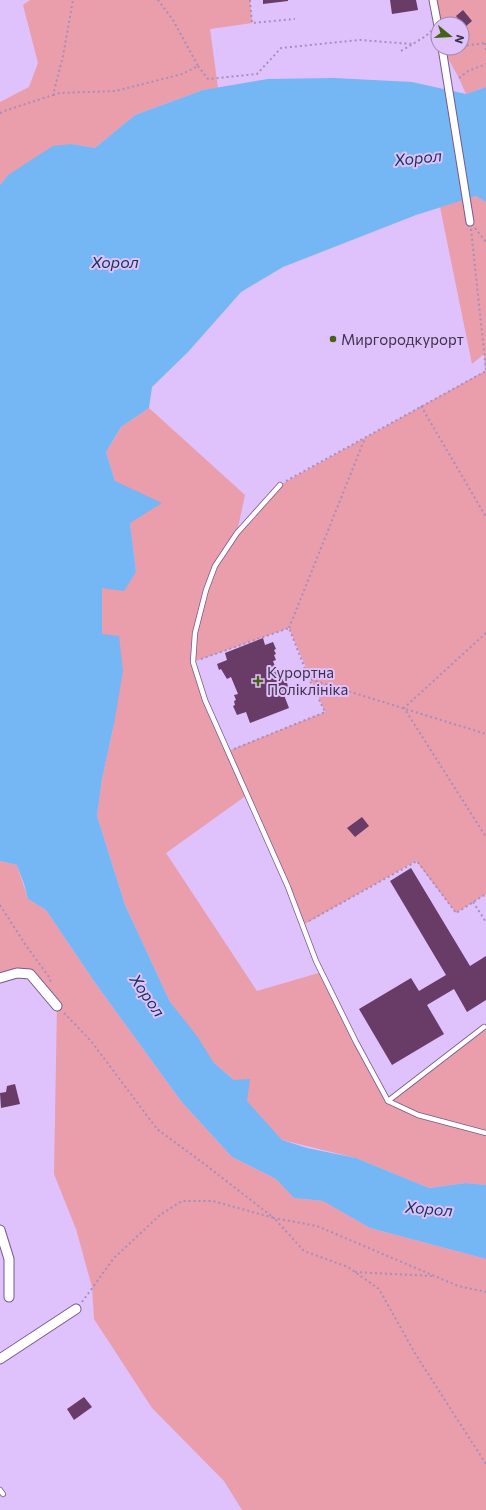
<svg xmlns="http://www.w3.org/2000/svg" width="486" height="1510" font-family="Commissioner,sans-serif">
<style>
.green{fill:#ea9dab;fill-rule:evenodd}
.water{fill:#75b6f4}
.building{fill:#683c67}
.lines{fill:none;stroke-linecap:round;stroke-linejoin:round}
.service-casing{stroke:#765a8e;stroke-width:6}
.pedestrian-casing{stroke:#765a8e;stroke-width:9}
.minor-casing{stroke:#765a8e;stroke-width:11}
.path{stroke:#a68ebc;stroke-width:2;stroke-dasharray:2 3;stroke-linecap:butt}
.service{stroke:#fff;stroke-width:4.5}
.pedestrian{stroke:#fff;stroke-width:7}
.minor{stroke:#fff;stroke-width:9}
.poi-dot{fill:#456113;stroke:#dfc1fc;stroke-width:1.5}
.labels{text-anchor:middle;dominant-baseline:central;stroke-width:4;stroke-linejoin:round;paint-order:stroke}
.poi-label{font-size:15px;fill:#3e3249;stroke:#dfc1fc;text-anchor:start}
.water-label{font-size:16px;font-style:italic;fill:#123554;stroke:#dfc1fc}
</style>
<rect width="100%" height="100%" fill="#dfc1fc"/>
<g class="green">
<path d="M 30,0 L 250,0 L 252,23 L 210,29 L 218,88 L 203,90 L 135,115 L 95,148 L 72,144 L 8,175 L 0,185 L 0,102 L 29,87 L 38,63 L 23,5 Z"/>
<path d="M 433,0 L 486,0 L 486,87 L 466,94 L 459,78 L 442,48 L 462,48 L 462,24 L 438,24 Z"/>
<path d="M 476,196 L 486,202 L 486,894 L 456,913 L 416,861 L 303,925 L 247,795 L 166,853 L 257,991 L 322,972 L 388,1100 L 486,1025 L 486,1185 L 466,1183 L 429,1188 L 356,1158 L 282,1140 L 246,1101 L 234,1080 L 214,1063 L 170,1002 L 125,905 L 97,816 L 102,779 L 114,724 L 102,634 L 102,588 L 136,572 L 130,523 L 115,481 L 106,452 L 121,427 L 149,408 L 245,495 L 237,532 L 280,485 L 485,371 L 484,354 L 472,364 L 440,207 ZM 289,628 L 325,712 L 228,751 L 193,662 Z"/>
<path d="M 0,861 L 17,865 L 28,899 L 46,910 L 96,984 L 181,1101 L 232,1157 L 276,1179 L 294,1198 L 323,1201 L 370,1228 L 486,1259 L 486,1510 L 242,1510 L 224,1481 L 152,1408 L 94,1319 L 92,1287 L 76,1229 L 54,1174 L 57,1006 L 30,974 L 0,978 Z"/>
</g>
<path class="water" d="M 334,78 L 412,82 L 466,94 L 486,87 L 486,202 L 476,196 L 416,215 L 283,267 L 241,292 L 188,352 L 152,387 L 149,408 L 121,427 L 106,452 L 115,481 L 162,503 L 130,523 L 136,572 L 124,591 L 102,588 L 102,634 L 119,636 L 123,671 L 114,724 L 102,779 L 97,816 L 125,905 L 170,1002 L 197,1036 L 214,1063 L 234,1080 L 250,1079 L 247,1101 L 282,1140 L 307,1148 L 356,1158 L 429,1188 L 466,1183 L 486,1185 L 486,1259 L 370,1228 L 323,1201 L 294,1198 L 276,1179 L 232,1157 L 181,1101 L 96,984 L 46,910 L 28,899 L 24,884 L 17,865 L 0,861 L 0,185 L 8,175 L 53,146 L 72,144 L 95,148 L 135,115 L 203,90 L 268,79 Z"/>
<g class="building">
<path d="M 263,0 L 288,0 L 288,1 L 263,4 Z"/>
<path d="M 390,0 L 416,0 L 418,10 L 392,14 Z"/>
<path d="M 463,10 L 472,21 L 465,27 L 456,16 Z"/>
<path d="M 263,638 L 265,645 L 273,642 L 276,649 L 274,650 L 276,654 L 274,655 L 276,660 L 273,661 L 279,677 L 282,676 L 283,681 L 286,680 L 288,686 L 290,685 L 293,692 L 284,695 L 289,708 L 250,723 L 246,712 L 237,715 L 233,706 L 235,705 L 234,701 L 236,700 L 234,695 L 238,694 L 231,677 L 227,679 L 221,669 L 219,670 L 217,664 L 227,660 L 225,653 Z"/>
<path d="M 362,817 L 369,826 L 355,837 L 347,828 Z"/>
<path d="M 411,868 L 470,966 L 486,956 L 486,1000 L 467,1012 L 454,989 L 427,1005 L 444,1034 L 392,1065 L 359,1009 L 411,978 L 419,991 L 446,975 L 390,881 Z"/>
<path d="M 15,1084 L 20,1104 L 1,1108 L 0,1093 L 6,1092 L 7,1086 Z"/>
<path d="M 84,1397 L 92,1407 L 74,1420 L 67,1409 Z"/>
</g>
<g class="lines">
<defs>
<g id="service">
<path d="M 280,485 L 237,533 L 215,566 L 206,590 L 195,633 L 193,662 L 205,700 L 288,887 L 316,961 L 356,1042 L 388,1101 L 418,1115 L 486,1133"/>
<path d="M 388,1101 L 484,1027"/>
<path d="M 0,1490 L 3,1494"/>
</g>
<g id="pedestrian">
<path d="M 433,0 L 438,26"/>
<path d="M 442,48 L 470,222"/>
</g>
<g id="minor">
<path d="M 0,978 L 17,973 L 30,974 L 57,1006"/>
<path d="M 0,1230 L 9,1259 L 9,1297"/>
<path d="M 0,1359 L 76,1309"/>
</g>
</defs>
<use href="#service" class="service-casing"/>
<use href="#pedestrian" class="pedestrian-casing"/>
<use href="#minor" class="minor-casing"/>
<g class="path">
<path d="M 250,0 L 252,23 L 295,19"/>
<path d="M 446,23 L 460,21"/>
<path d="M 485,43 L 486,50"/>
<path d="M 462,46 L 486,43"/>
<path d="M 401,51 L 426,36 L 431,31"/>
<path d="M 198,66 L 208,79 L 257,74 L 281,48 L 360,40 L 412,44"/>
<path d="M 459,78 L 468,71 L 486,64"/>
<path d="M 53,95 L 60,93 L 116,91 L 182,74 L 198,66 L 173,20 L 158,0"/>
<path d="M 0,113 L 7,110 L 53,95 L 63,56 L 73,0"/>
<path d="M 475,228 L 486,242"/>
<path d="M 471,229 L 486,370"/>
<path d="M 421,406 L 486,517"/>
<path d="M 286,481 L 486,371"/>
<path d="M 289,628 L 365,438"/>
<path d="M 486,633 L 404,708 L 486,837"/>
<path d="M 201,659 L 289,628 L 309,679 L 486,734"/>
<path d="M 234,749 L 325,712 L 309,679"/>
<path d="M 473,902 L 486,922"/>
<path d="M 0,905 L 25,944 L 49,977 L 51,982"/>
<path d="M 309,921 L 417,861 L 456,913 L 486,894"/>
<path d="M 64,1013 L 91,1041 L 157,1129 L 207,1166 L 274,1218 L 317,1226 L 458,1286 L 486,1292"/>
<path d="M 355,1272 L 432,1276"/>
<path d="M 82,1302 L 114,1258 L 160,1215 L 182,1201 L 213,1201 L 274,1218 L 304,1251 L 348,1267 L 379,1289 L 416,1355 L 486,1464"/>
</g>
<use href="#service" class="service"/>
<use href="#pedestrian" class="pedestrian"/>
<use href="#minor" class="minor"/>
</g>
<g class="poi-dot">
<circle cx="333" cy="339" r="4"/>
<path d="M256 675h4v4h4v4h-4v4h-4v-4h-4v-4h4z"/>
</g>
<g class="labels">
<g class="poi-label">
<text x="341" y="339">Миргородкурорт</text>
<text x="267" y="672">Курортна<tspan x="267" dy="17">Поліклініка</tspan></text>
</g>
<g class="water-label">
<text transform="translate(418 157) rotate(-6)">Хорол</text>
<text x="115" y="261">Хорол</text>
<text transform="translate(148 995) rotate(55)">Хорол</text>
<text transform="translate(429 1208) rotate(5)">Хорол</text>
</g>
</g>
<g transform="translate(450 36) rotate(108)"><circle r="19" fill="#dfc1fc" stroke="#9f88b4"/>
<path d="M0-3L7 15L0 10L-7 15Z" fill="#456113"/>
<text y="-6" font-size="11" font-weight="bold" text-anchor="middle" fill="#3e3249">N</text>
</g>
</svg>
